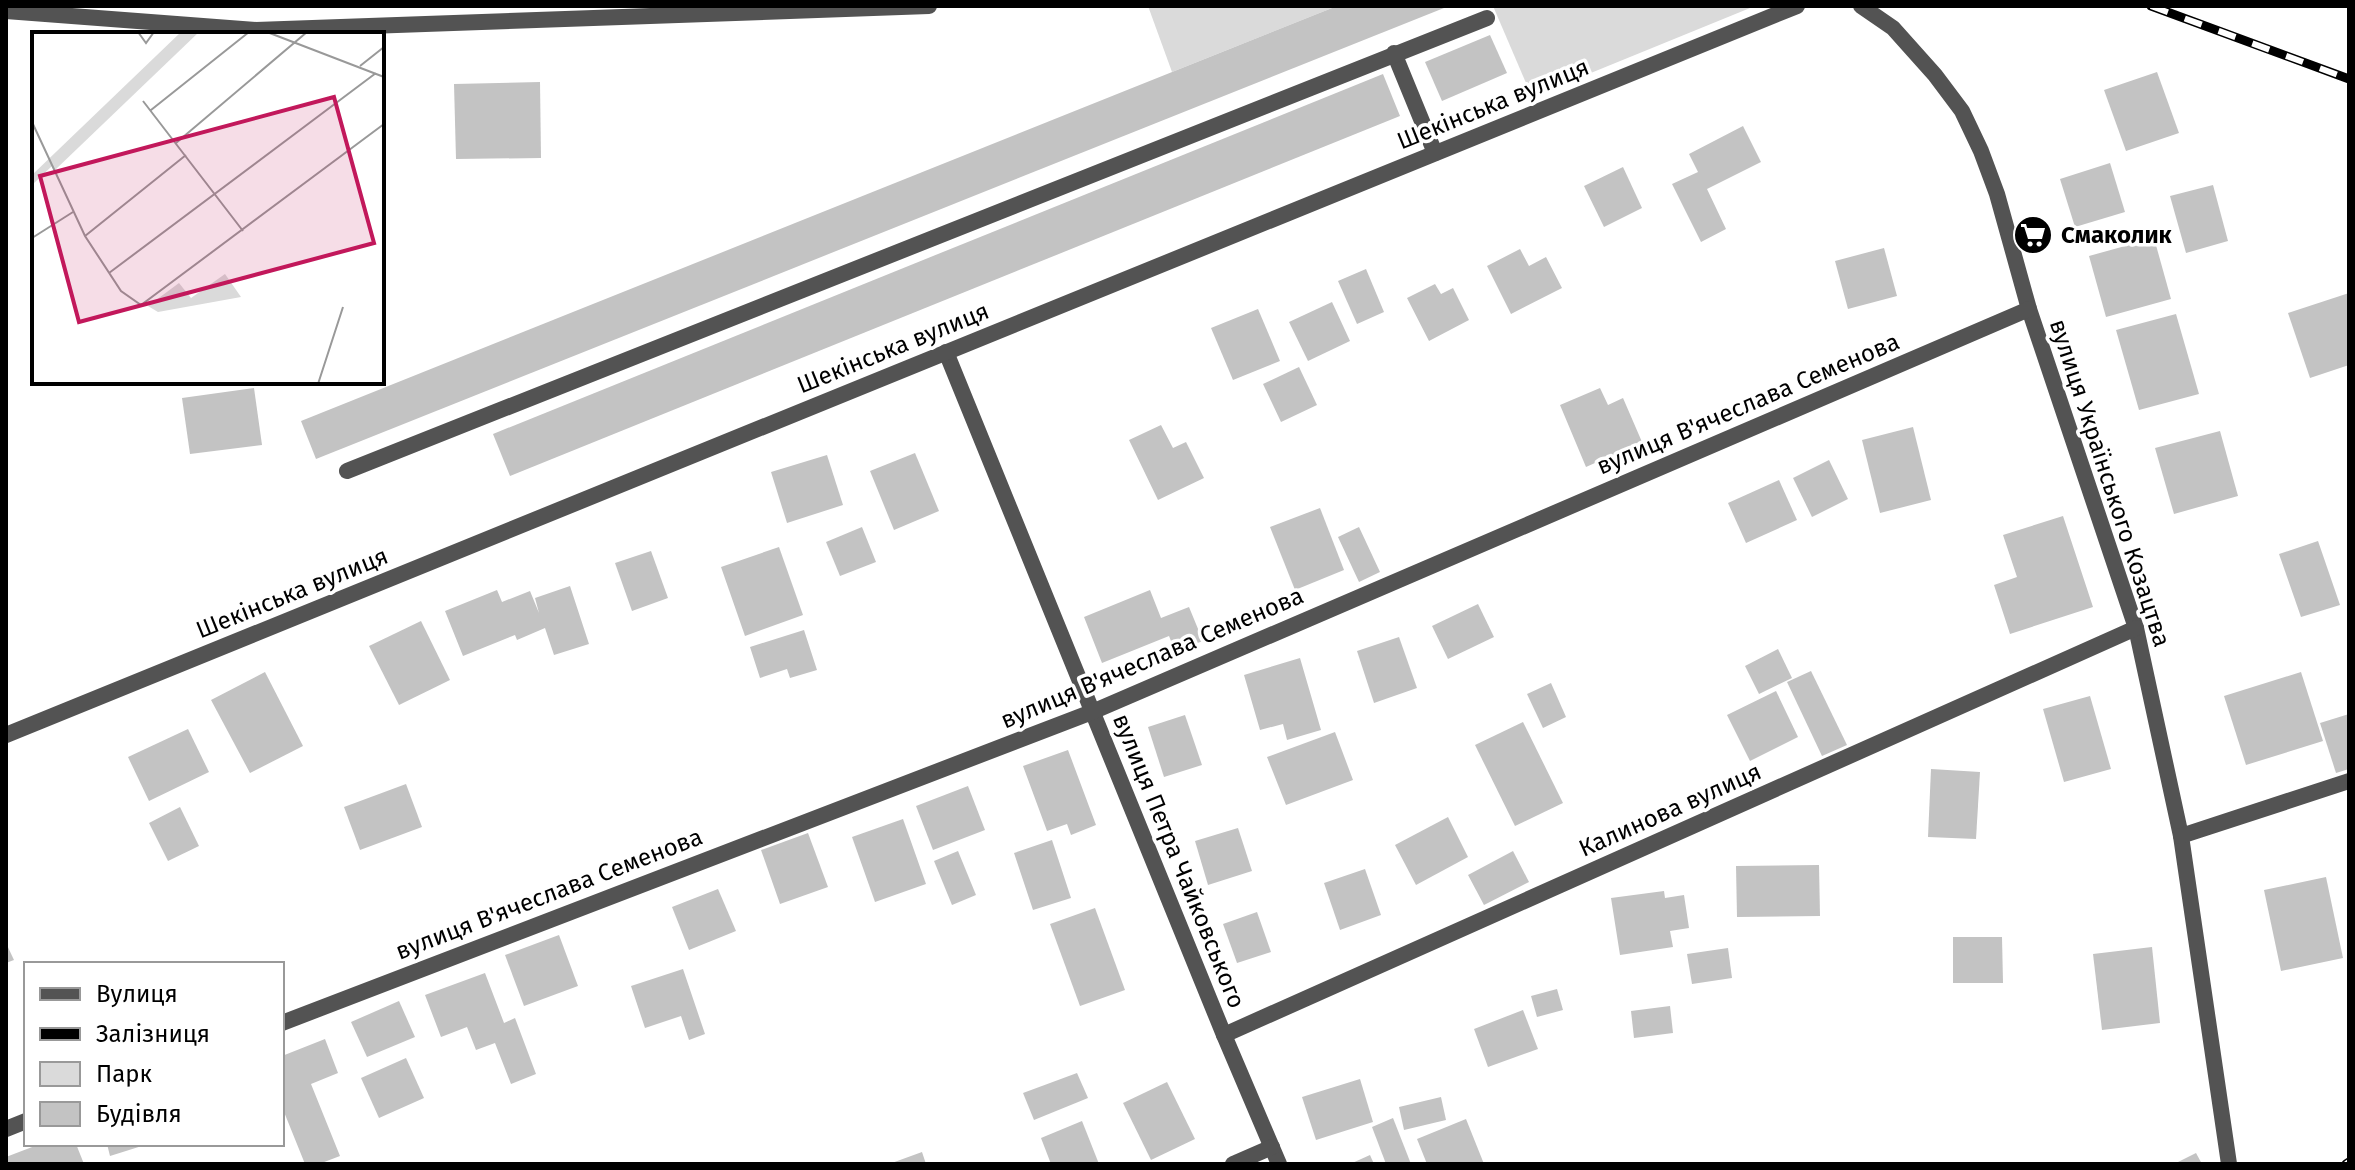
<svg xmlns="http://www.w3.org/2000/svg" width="2355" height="1170" font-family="'Fira Sans',sans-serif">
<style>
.green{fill:#dadada}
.building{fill:#c3c3c3}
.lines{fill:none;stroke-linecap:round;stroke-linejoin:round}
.service{stroke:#535353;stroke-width:16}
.minor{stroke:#535353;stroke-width:16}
.tertiary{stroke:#535353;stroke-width:16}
.rail-casing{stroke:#000;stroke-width:9}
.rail{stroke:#fff;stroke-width:6;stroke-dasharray:18;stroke-linecap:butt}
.labels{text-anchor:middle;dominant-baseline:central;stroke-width:7;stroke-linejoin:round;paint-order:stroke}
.street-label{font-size:24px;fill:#000;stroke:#fff}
.poi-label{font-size:24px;font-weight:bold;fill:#000;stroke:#fff;text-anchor:start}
.inset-road{fill:none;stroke:#999;stroke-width:2}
.view{fill:#c2185b;fill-opacity:0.15;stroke:#c2185b;stroke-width:4}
.inset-edge{fill:none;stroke:#000;stroke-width:4}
</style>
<rect width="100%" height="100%" fill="#fff"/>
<g class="green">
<path d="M 1148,6 L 1337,6 L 1172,72 Z"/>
<path d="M 1493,6 L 1755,6 L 1532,97 Z"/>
</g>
<g class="building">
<path d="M 1337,6 L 1449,6 L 316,459 L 301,421 Z"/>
<path d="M 1490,35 L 1507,73 L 1442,101 L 1425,62 Z"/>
<path d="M 2157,72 L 2179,133 L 2126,151 L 2104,90 Z"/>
<path d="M 1383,74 L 1400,116 L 510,476 L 493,434 Z"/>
<path d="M 540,82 L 541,158 L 456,159 L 454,84 Z"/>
<path d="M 1743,126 L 1761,162 L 1707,189 L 1726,229 L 1701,242 L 1672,184 L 1698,172 L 1689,154 Z"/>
<path d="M 2110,163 L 2125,212 L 2075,227 L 2060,179 Z"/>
<path d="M 1623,167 L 1642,208 L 1604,227 L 1584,186 Z"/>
<path d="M 2213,185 L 2228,241 L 2186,253 L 2170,196 Z"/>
<path d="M 2154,238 L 2171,299 L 2106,317 L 2089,256 Z"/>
<path d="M 1884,248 L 1897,296 L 1848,309 L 1835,261 Z"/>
<path d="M 1520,249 L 1529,266 L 1546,257 L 1562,288 L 1511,314 L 1487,266 Z"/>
<path d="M 1366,269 L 1384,312 L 1357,324 L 1338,281 Z"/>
<path d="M 1435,284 L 1441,294 L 1453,288 L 1469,320 L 1429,341 L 1407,298 Z"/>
<path d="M 2349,293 L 2349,365 L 2310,378 L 2288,313 Z"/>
<path d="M 1332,302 L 1350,341 L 1308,361 L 1289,322 Z"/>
<path d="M 1258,309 L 1280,361 L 1233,380 L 1211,328 Z"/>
<path d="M 2176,314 L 2199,394 L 2139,410 L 2116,330 Z"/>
<path d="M 1299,367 L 1317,405 L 1281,422 L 1263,384 Z"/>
<path d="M 254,388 L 262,445 L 190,454 L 182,398 Z"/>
<path d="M 1600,388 L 1608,405 L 1623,398 L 1642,442 L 1586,467 L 1560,405 Z"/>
<path d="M 1161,425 L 1173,448 L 1186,442 L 1204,478 L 1158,500 L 1129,440 Z"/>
<path d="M 1913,427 L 1931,500 L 1880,513 L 1862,440 Z"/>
<path d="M 2220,431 L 2238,496 L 2174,514 L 2155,448 Z"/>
<path d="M 915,453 L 939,511 L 894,530 L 870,471 Z"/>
<path d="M 827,455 L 843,505 L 787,523 L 771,472 Z"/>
<path d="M 1829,460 L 1848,499 L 1812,517 L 1793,478 Z"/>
<path d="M 1779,480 L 1797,520 L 1746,543 L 1728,503 Z"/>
<path d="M 1320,508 L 1344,570 L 1295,590 L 1270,527 Z"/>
<path d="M 2063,516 L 2093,607 L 2010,634 L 1994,585 L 2017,577 L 2003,535 Z"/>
<path d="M 862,527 L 876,562 L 840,576 L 826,542 Z"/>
<path d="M 1359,527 L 1380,572 L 1359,582 L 1338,537 Z"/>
<path d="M 2318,541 L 2340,605 L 2301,617 L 2279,554 Z"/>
<path d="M 779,547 L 803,615 L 745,636 L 721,567 Z"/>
<path d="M 651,551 L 668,598 L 632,611 L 615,563 Z"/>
<path d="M 570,586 L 589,644 L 554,655 L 545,628 L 517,640 L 515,635 L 463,656 L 445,611 L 497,590 L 502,602 L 530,591 L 539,613 L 535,598 Z"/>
<path d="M 1150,590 L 1161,618 L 1189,607 L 1203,641 L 1175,651 L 1169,636 L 1102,663 L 1084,617 Z"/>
<path d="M 1478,604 L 1494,637 L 1448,659 L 1432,626 Z"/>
<path d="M 421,621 L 450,680 L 399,705 L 369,646 Z"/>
<path d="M 804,630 L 817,670 L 790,678 L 787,669 L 760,678 L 750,647 Z"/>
<path d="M 1399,637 L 1417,688 L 1374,703 L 1357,651 Z"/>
<path d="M 1778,649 L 1792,678 L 1759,694 L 1745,666 Z"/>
<path d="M 1300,658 L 1321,730 L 1287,740 L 1283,724 L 1260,730 L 1244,675 Z"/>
<path d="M 1811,671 L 1847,745 L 1822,756 L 1787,682 Z"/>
<path d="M 265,672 L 303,746 L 250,773 L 211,700 Z"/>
<path d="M 2301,672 L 2323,741 L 2246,765 L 2224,696 Z"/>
<path d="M 1551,683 L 1566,717 L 1543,728 L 1527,694 Z"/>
<path d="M 1776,691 L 1798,737 L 1750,761 L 1727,715 Z"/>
<path d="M 2090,696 L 2111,769 L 2064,782 L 2043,709 Z"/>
<path d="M 2349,714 L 2349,769 L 2336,773 L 2320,723 Z"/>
<path d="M 1185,715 L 1202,765 L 1164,777 L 1148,727 Z"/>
<path d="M 1523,722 L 1563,803 L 1515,826 L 1475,745 Z"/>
<path d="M 188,729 L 209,772 L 149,801 L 128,757 Z"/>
<path d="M 1335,732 L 1353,780 L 1286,805 L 1267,757 Z"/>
<path d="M 1068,750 L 1096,825 L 1071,835 L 1067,824 L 1047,831 L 1023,766 Z"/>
<path d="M 1931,769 L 1980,772 L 1976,839 L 1928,837 Z"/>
<path d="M 406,784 L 422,827 L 360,850 L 344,807 Z"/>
<path d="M 968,786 L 985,830 L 933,850 L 916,806 Z"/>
<path d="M 180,807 L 199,846 L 168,861 L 149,823 Z"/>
<path d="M 1448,817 L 1468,857 L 1416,885 L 1395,845 Z"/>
<path d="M 903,819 L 926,884 L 875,902 L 852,837 Z"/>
<path d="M 1238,828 L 1252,871 L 1208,885 L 1195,841 Z"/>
<path d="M 808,833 L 828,887 L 780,904 L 761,850 Z"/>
<path d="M 1052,840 L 1071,898 L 1033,910 L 1014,853 Z"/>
<path d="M 958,851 L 976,895 L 952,905 L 934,861 Z"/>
<path d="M 1513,851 L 1529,882 L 1484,905 L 1468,875 Z"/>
<path d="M 1819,865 L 1820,916 L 1737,917 L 1736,866 Z"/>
<path d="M 1365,869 L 1381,915 L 1340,930 L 1324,883 Z"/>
<path d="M 2326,877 L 2343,958 L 2281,971 L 2264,890 Z"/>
<path d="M 718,889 L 736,931 L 689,950 L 672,907 Z"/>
<path d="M 1664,891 L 1665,898 L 1684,895 L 1689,928 L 1670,931 L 1673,947 L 1620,955 L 1611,898 Z"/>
<path d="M 1095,908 L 1125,990 L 1080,1006 L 1050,924 Z"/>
<path d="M 1257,912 L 1271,952 L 1237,963 L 1223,924 Z"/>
<path d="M 559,935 L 578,986 L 524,1006 L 505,955 Z"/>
<path d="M 1953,937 L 2002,937 L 2003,983 L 1953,983 Z"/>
<path d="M 6,943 L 14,960 L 6,963 Z"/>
<path d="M 2152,947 L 2160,1023 L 2102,1030 L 2093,954 Z"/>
<path d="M 1728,948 L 1732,978 L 1692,984 L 1687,954 Z"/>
<path d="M 683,969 L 705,1034 L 689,1040 L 681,1016 L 645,1028 L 631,986 Z"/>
<path d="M 485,973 L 504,1023 L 515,1018 L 536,1074 L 511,1084 L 495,1043 L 476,1050 L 467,1027 L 441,1037 L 425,995 Z"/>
<path d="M 1557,989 L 1563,1010 L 1537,1017 L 1531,996 Z"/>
<path d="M 399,1001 L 415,1037 L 367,1057 L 351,1022 Z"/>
<path d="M 1670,1006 L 1673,1033 L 1634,1038 L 1631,1011 Z"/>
<path d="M 1523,1010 L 1538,1049 L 1488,1067 L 1474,1029 Z"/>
<path d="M 325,1039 L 338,1073 L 311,1084 L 340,1156 L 319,1164 L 305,1164 L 282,1107 L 282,1056 Z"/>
<path d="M 406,1058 L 424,1098 L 379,1118 L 361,1078 Z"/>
<path d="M 1077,1073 L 1088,1098 L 1034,1120 L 1023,1093 Z"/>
<path d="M 1360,1079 L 1373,1122 L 1316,1140 L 1302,1097 Z"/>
<path d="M 1167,1082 L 1195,1139 L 1151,1160 L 1123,1103 Z"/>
<path d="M 1441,1097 L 1446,1120 L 1404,1130 L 1399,1107 Z"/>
<path d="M 1393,1118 L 1411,1164 L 1386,1164 L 1372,1127 Z"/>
<path d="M 1466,1119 L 1484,1164 L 1427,1164 L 1417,1139 Z"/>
<path d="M 1082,1121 L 1099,1164 L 1051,1164 L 1041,1138 Z"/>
<path d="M 40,1144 L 76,1144 L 84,1164 L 6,1164 L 6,1157 Z"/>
<path d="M 107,1144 L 145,1144 L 145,1145 L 110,1156 Z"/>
<path d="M 922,1152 L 926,1164 L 889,1164 Z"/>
<path d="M 2196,1153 L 2202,1164 L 2174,1164 Z"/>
<path d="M 1370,1155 L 1374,1164 L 1350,1164 Z"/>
</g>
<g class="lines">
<g class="service">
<path d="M 6,11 L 256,30 L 929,6"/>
<path d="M 1394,53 L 1435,153"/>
<path d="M 347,471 L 1487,18"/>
</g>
<g class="minor">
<path d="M 1861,6 L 1893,28 L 1935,75 L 1962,111 L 1981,151 L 1997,194 L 2029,309 L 2136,628 L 2181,836 L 2229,1164"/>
<path d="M 946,352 L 1224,1035 L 1279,1164"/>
<path d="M 2181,836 L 2349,781"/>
<path d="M 282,1023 L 1092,712 L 2029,309"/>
<path d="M 1224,1035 L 2136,628"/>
<path d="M 6,1129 L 26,1121"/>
<path d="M 1233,1164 L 1272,1147"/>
</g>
<path class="tertiary" d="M 6,735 L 1797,6"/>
<defs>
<g id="rail">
<path d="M 2151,6 L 2349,79"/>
<path d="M 2346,1164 L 2349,1162"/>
</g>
</defs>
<use href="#rail" class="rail-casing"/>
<use href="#rail" class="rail"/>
</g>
<defs>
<symbol id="supermarket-disc" viewBox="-11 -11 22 22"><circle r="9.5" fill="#000" stroke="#fff"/><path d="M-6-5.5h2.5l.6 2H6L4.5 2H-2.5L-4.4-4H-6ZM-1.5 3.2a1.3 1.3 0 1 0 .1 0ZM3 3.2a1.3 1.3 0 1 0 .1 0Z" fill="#fff"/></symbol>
</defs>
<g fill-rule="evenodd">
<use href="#supermarket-disc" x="2011" y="213" width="44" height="44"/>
</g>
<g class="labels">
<g class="street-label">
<text transform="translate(1493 104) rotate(-22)">Шекінська вулиця</text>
<text transform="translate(893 348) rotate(-22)">Шекінська вулиця</text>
<text transform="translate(1748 404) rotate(-23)">вулиця В'ячеслава Семенова</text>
<text transform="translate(2110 483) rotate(72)">вулиця Українського Козацтва</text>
<text transform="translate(292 593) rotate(-22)">Шекінська вулиця</text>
<text transform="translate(1152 658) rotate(-23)">вулиця В'ячеслава Семенова</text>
<text transform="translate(1670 810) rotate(-24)">Калинова вулиця</text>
<text transform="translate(1179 861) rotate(68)">вулиця Петра Чайковського</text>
<text transform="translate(549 894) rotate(-21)">вулиця В'ячеслава Семенова</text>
</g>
<g class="poi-label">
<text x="2061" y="235">Смаколик</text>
</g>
</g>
<g transform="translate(32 32)">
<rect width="352" height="352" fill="#fff"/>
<path d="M 149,0 L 167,0 L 23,138 L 20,134 L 0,153 L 0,143 ZM 193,242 L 209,265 L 126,280 L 116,274 L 147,251 L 159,266 Z" fill="#dadada"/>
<path class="inset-road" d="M 106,0 L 114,11 L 122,0M 235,0 L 352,45M 328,34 L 352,15M 111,69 L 211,199M 119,78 L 217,0M 0,90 L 53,204 L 89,259 L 109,273 L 352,92M 144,111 L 275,0M 53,204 L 154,123M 0,206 L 41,180M 77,241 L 344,41M 286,352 L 311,275"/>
<path class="view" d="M 302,65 L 342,211 L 47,290 L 8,144 Z"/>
<rect width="352" height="352" class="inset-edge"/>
</g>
<rect width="2355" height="1170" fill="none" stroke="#000000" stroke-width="16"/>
<rect x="24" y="962" width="260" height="184" fill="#ffffff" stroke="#999999" stroke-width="2"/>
<rect x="40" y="988" width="40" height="12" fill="#535353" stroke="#999999" stroke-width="2"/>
<text x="96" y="1002" font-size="24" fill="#000000">Вулиця</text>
<rect x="40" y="1028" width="40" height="12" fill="#000000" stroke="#999999" stroke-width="2"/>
<text x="96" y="1042" font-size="24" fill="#000000">Залізниця</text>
<rect x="40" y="1062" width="40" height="24" fill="#dadada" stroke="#999999" stroke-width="2"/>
<text x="96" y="1082" font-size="24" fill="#000000">Парк</text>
<rect x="40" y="1102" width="40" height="24" fill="#c3c3c3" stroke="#999999" stroke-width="2"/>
<text x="96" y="1122" font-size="24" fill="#000000">Будівля</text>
</svg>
